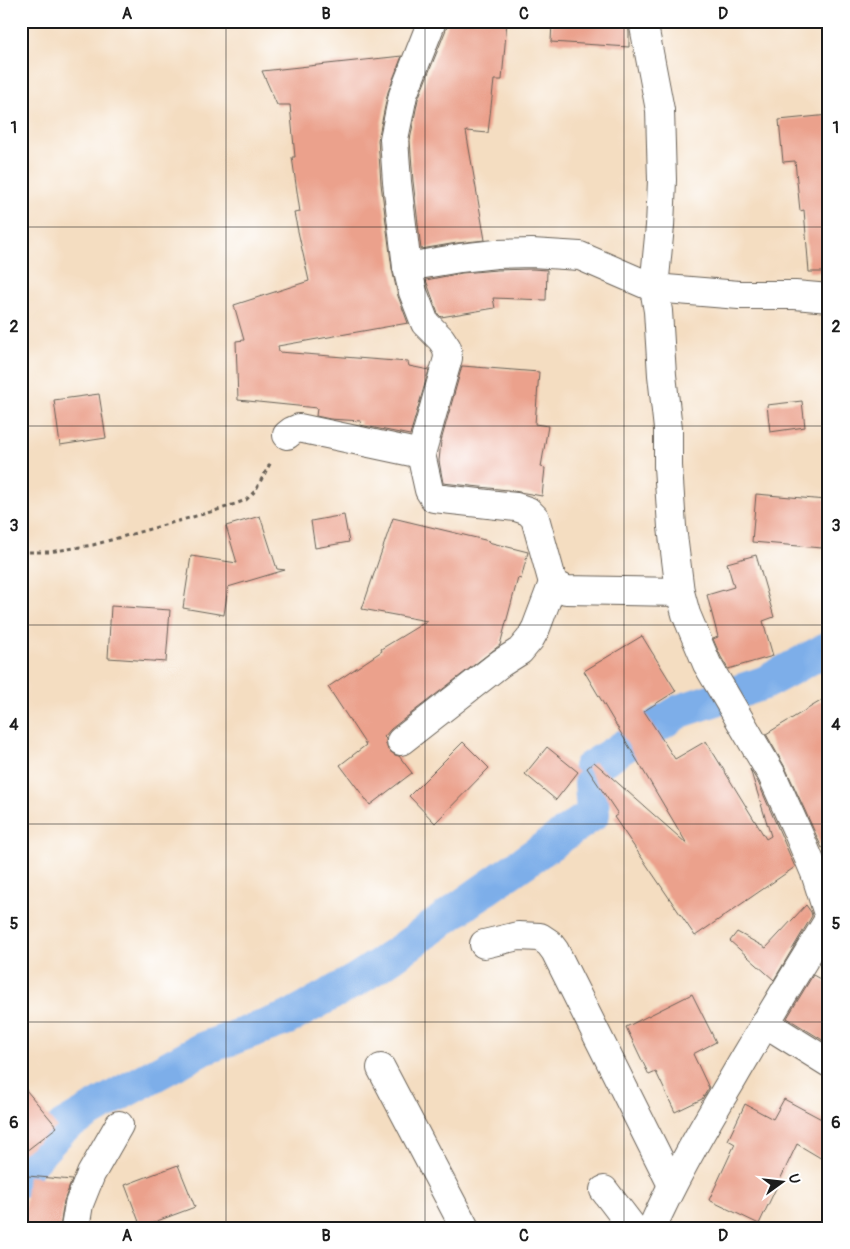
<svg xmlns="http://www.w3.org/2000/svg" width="850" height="1249" font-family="Pangolin,sans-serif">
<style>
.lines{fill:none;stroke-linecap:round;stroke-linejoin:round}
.canal{stroke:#7daee9;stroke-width:34}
.building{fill:#eba18c}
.minor-casing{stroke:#686056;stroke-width:30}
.path{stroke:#686056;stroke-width:3;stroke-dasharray:4 4;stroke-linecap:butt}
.minor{stroke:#fff;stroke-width:28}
.grid{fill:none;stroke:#1c1c1c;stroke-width:1;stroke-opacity:0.55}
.neatline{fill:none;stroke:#1c1c1c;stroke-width:2}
.grid-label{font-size:16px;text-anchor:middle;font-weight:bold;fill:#1c1c1c}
</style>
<rect width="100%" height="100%" fill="#fff"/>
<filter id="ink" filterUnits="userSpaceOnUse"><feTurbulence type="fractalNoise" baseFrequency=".02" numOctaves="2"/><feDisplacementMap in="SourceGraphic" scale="10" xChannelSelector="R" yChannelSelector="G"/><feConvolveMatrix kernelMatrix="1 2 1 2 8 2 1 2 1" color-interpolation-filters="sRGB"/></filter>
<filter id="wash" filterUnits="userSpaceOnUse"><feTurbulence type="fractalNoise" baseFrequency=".0096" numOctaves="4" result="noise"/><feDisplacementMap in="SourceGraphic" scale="20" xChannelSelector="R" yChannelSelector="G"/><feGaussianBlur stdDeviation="1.12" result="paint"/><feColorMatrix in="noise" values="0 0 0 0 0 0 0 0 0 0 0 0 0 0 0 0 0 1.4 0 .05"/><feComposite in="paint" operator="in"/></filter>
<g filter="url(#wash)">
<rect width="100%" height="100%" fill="#f4ddc1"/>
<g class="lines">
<path class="canal" d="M 21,1181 L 27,1166 L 63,1127 L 123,1092 L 202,1049 L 288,1018 L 356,980 L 390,958 L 477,895 L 593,814 L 590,768 L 680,711 L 764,683 L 829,648"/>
</g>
<g id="blocks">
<g class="building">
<path d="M 447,21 L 507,21 L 502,80 L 494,80 L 488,133 L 466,131 L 485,240 L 457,243 L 421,249 L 413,181 L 410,140 L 418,99 L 447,27 Z"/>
<path d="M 552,21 L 628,21 L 629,33 L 629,47 L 551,42 Z"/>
<path d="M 402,56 L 388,92 L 378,140 L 381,184 L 392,269 L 398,296 L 408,323 L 278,346 L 279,352 L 408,362 L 409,366 L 429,370 L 410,435 L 360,425 L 361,421 L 330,419 L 316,416 L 317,408 L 238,400 L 236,341 L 244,340 L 234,305 L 309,281 L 294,213 L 300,212 L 292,157 L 295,157 L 290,105 L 277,105 L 262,71 Z"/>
<path d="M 829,115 L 829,272 L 809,272 L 804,210 L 800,211 L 795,161 L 783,162 L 779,120 Z"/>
<path d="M 532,269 L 547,270 L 546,300 L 493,298 L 495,308 L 441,317 L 438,314 L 426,280 L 462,273 L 497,270 Z"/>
<path d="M 462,366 L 539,372 L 535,424 L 548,426 L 541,467 L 545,468 L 542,496 L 508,490 L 443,483 L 439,461 L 441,441 Z"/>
<path d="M 99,394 L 106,438 L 60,445 L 54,400 Z"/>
<path d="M 802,401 L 805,427 L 770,432 L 767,405 Z"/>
<path d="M 756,494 L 826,500 L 822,548 L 752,542 Z"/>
<path d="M 344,515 L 349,542 L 315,548 L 311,521 Z"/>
<path d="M 260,516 L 277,569 L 285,570 L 228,587 L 224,615 L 183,608 L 191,556 L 237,563 L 226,526 Z"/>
<path d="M 393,518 L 489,541 L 488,542 L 528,552 L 521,579 L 518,578 L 500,645 L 391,729 L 384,737 L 386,739 L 386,744 L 388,750 L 395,755 L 399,756 L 412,773 L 370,805 L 340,765 L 366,745 L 328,687 L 382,651 L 381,649 L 427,621 L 362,609 Z"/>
<path d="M 756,555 L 774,617 L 763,621 L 773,656 L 728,669 L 721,657 L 713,639 L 718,637 L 707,595 L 734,587 L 727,563 Z"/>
<path d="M 111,606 L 170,610 L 166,662 L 108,658 Z"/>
<path d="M 642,636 L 676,691 L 644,711 L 675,759 L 706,741 L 766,839 L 771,836 L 750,769 L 758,782 L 795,867 L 695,936 L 614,817 L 618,814 L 587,768 L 594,762 L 687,844 L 584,671 Z"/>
<path d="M 829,696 L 829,843 L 822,848 L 786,769 L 766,734 Z"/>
<path d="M 463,742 L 489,768 L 435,823 L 409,796 Z"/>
<path d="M 547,747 L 578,772 L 556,800 L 525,774 Z"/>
<path d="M 806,905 L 811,912 L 812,916 L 774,980 L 730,941 L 737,932 L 766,948 Z"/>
<path d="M 813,975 L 829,984 L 829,1044 L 787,1018 Z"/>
<path d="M 692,994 L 716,1042 L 693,1054 L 709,1088 L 702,1099 L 675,1112 L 656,1072 L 649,1075 L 626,1027 Z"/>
<path d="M 21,1084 L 57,1127 L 21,1155 Z"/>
<path d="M 784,1099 L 829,1123 L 829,1163 L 797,1144 L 759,1224 L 709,1200 L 735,1144 L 728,1140 L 745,1104 L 773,1119 Z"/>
<path d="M 178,1165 L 195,1207 L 141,1227 L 125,1185 Z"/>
<path d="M 28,1176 L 72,1180 L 64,1201 L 60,1228 L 23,1228 Z"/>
</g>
</g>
</g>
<g filter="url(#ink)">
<use href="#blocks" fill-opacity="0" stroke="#686056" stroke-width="1"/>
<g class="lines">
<defs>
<g id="minor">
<path d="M 432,21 L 403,95 L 394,139 L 397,182 L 407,267 L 413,292 L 425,323 L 441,339 L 447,348 L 448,358 L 421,454 L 429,490 L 434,498 L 516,507 L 528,511 L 535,518 L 553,583 L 566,590 L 680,592"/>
<path d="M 643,21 L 660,110 L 662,180 L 660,226 L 654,288 L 658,311 L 662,375 L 668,429 L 668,466 L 672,527 L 680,592 L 686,614 L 707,664 L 772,775 L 799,835 L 815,873 L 829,917"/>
<path d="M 407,267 L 460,258 L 496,254 L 532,253 L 580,256 L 654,288 L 739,295 L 795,295 L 829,298"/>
<path d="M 287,435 L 292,431 L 299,428 L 421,454"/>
<path d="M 401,741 L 501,663 L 520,651 L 530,639 L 536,628 L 553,583"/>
<path d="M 484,944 L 518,936 L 540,937 L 549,943 L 555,951 L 672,1185"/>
<path d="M 765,1023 L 829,1063"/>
<path d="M 381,1068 L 465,1228"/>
<path d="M 604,1190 L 633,1228"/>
<path d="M 75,1228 L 79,1204 L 91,1174 L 119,1125"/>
<path d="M 652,1228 C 675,1176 703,1128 732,1080 C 763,1026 796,973 829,919"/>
</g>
</defs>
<use href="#minor" class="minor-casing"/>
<path class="path" d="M 21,552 L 49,552 L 93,545 L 221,509 L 246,500 L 255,491 L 271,462"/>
<use href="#minor" class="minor"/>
</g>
</g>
<path class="grid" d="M 226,21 L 226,1228M 425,21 L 425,1228M 624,21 L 624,1228M 21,227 L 829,227M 21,426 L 829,426M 21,625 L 829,625M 21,824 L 829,824M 21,1022 L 829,1022"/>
<rect width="850" height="1249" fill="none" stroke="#fff" stroke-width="55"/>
<g transform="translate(782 1182) rotate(75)" stroke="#ffffff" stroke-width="4" paint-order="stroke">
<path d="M0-4L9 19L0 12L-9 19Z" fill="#1c1c1c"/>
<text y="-8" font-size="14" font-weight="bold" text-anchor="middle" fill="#1c1c1c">U</text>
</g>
<rect x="28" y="28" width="794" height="1194" class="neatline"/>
<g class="grid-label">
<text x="127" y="19">A</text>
<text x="326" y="19">B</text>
<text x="524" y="19">C</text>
<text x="723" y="19">D</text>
<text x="14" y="133">1</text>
<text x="836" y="133">1</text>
<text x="14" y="332">2</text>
<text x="836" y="332">2</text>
<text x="14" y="531">3</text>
<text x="836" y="531">3</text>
<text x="14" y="730">4</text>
<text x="836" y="730">4</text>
<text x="14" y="929">5</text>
<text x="836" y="929">5</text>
<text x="14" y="1128">6</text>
<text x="836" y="1128">6</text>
<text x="127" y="1241">A</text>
<text x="326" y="1241">B</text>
<text x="524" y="1241">C</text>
<text x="723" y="1241">D</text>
</g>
</svg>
